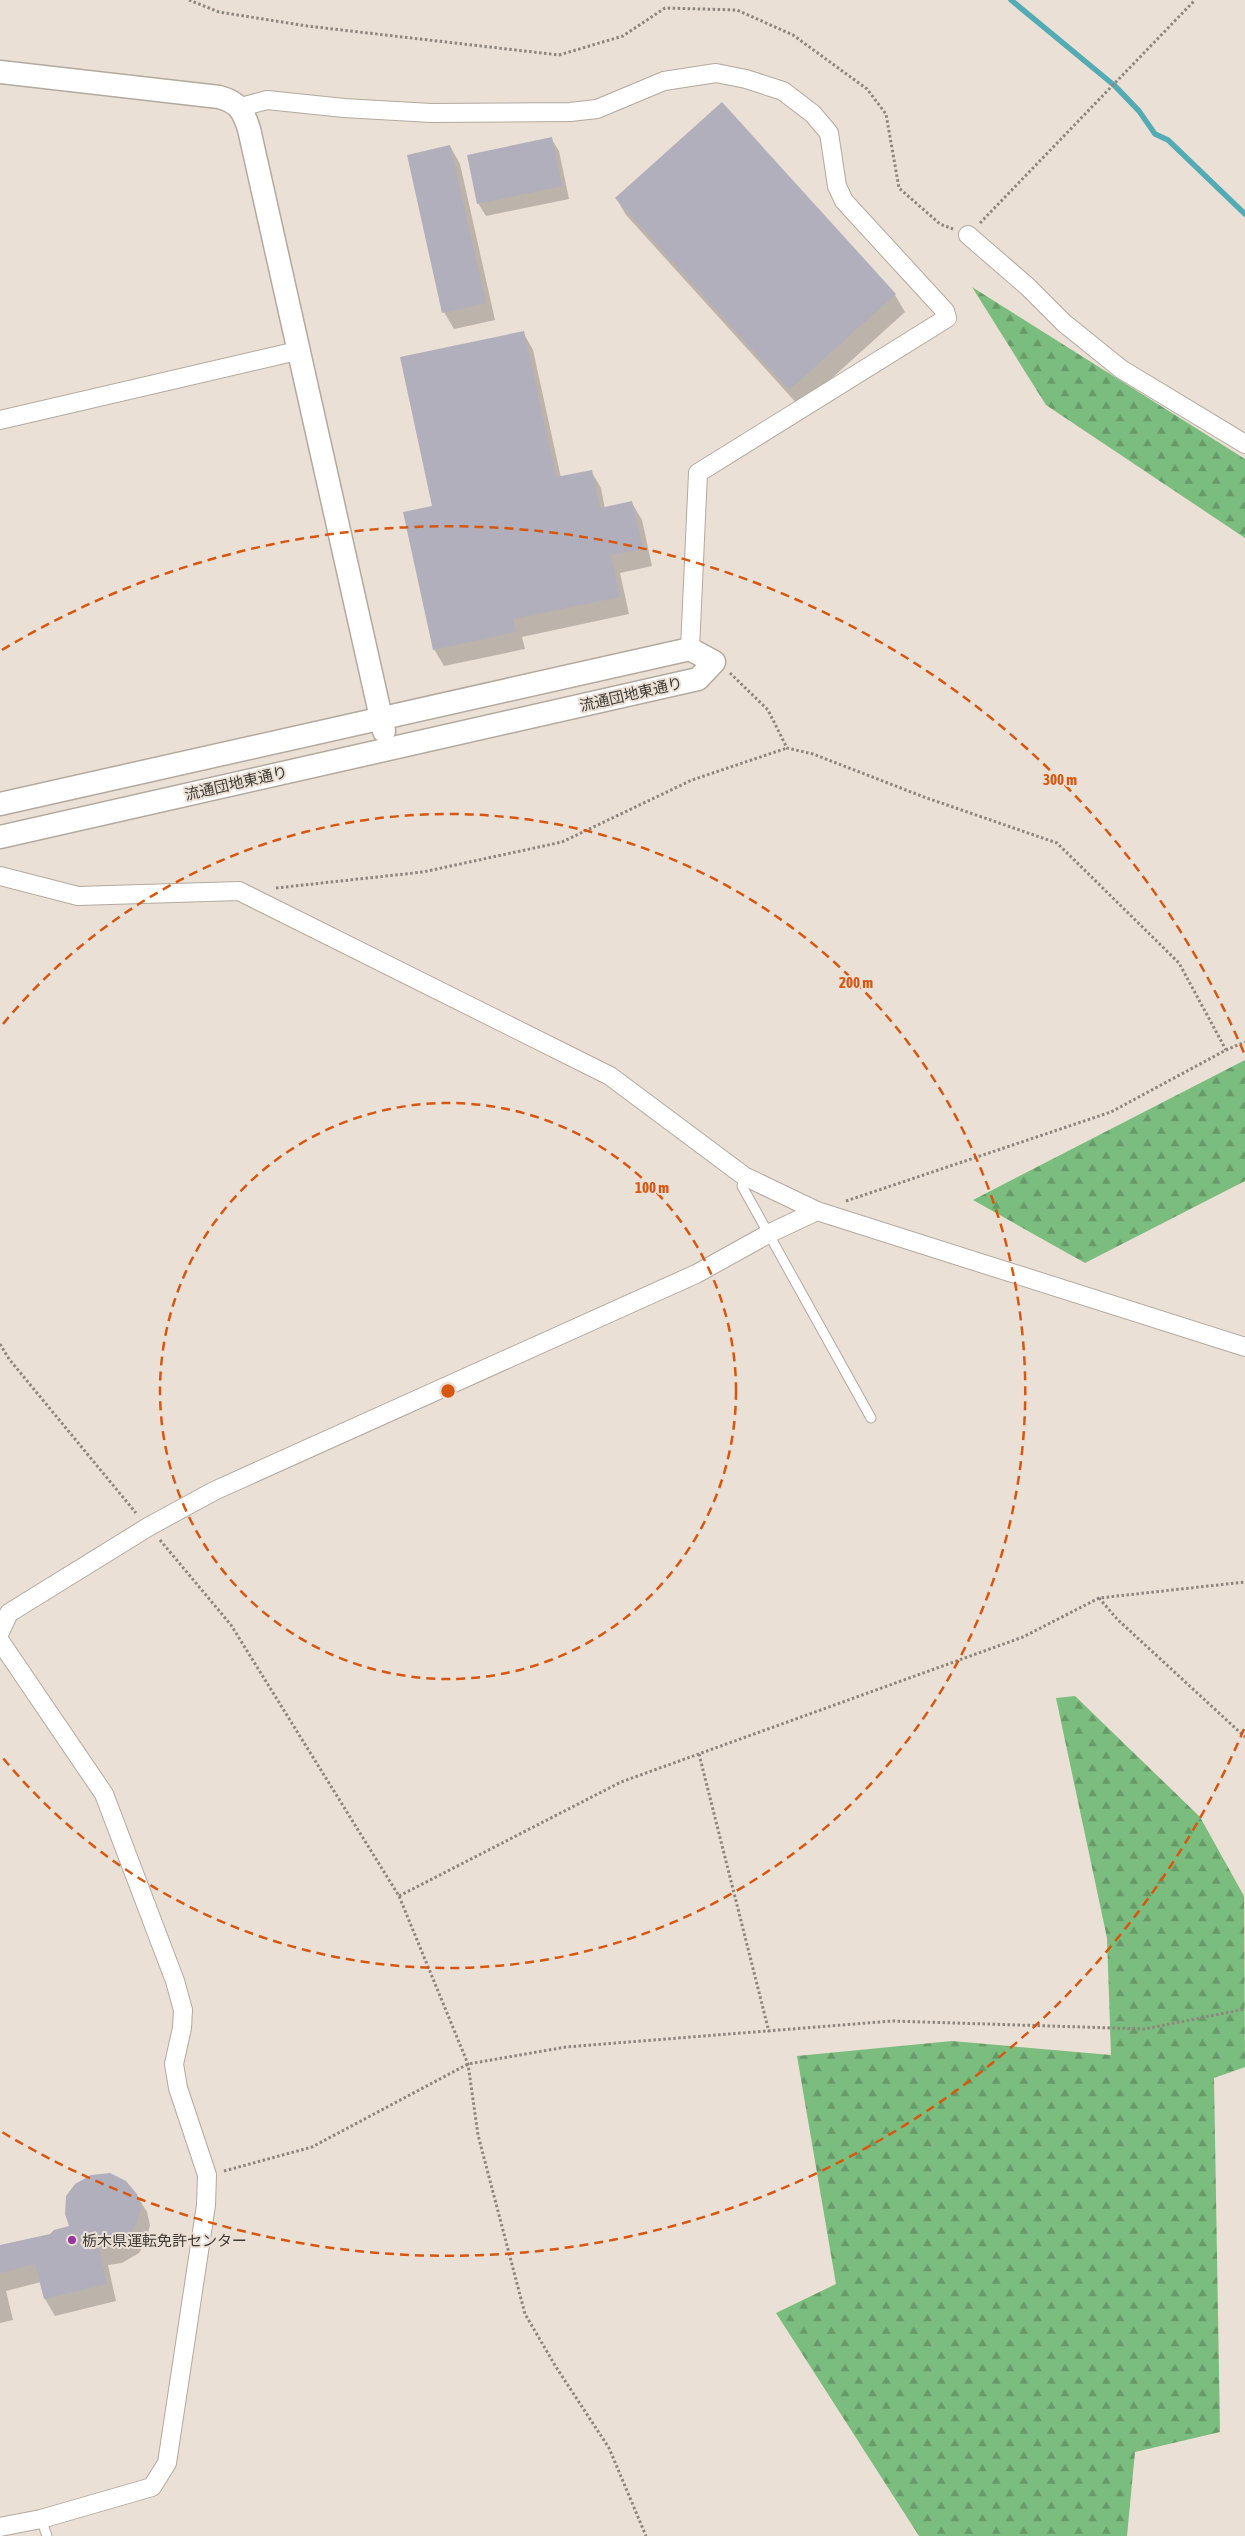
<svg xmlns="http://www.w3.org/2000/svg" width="1245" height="2536" font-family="'Asap Condensed','Noto Sans JP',sans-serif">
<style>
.forest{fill:url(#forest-firs)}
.shadow{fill:#0003}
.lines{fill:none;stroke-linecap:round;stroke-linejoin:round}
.stream{stroke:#53acb4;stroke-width:5.5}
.building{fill:#b2afbc}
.service-casing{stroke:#b3a99f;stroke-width:11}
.minor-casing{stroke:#b3a99f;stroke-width:20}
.tertiary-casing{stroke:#b3a99f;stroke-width:25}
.path{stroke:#8d867e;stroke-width:3;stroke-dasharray:2.5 2.5;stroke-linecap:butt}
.service{stroke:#fff;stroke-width:9}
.minor{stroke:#fff;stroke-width:18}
.tertiary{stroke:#fff;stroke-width:22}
.ring{fill:none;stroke:#d75610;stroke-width:2.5;stroke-dasharray:9 6}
.poi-dot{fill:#98359c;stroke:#ebe0d5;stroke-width:2}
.labels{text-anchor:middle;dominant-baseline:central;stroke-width:4;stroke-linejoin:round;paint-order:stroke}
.street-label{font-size:15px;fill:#3f3b36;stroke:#ebe0d5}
.poi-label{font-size:15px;fill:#3f3b36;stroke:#ebe0d5;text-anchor:start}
.centre{fill:#d75610;stroke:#ebe0d5;stroke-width:2.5}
.ring-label{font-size:15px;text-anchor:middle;font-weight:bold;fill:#d75610;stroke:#ebe0d5;stroke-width:4;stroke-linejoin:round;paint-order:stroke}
</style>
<defs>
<pattern id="forest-firs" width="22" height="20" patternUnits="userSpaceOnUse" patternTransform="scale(1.25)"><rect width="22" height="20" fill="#7bbd7e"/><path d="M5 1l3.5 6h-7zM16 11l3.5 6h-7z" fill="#669b68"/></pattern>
</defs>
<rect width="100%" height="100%" fill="#ebe0d5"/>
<g class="forest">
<path d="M 972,287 L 1245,459 L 1245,538 L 1046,405 Z"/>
<path d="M 1245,1060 L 1245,1181 L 1085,1263 L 973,1200 Z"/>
<path d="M 1075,1696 L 1200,1817 L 1244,1896 L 1245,2067 L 1214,2078 L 1220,2432 L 1135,2452 L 1127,2536 L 919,2536 L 776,2313 L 836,2284 L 797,2056 L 952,2041 L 1111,2055 L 1107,1938 L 1056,1698 Z"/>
</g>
<g class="shadow">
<path d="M 722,103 L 895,295 L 905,312 L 800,407 L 626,215 L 616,198 Z"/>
<path d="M 551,138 L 559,151 L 569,199 L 486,216 L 478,203 Z"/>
<path d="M 450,146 L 460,164 L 495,320 L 454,329 L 444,312 Z"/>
<path d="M 523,332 L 533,350 L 561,478 L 591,471 L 601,488 L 605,509 L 632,503 L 642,520 L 652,566 L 620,573 L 629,614 L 522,637 L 525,649 L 444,666 L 434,649 L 434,507 Z"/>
<path d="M 136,2194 L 147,2212 L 150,2225 L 146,2241 L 139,2253 L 122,2263 L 108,2265 L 116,2301 L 55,2316 L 45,2299 L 41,2282 L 6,2291 L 13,2320 L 0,2323 L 0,2247 L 51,2235 Z"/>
</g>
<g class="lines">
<path class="stream" d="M 1011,0 L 1115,86 L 1139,111 L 1155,134 L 1168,140 L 1245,214"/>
</g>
<g class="building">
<path d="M 722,102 L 896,294 L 789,390 L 615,198 Z"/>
<path d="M 552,137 L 562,186 L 477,204 L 467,155 Z"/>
<path d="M 450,145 L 486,303 L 442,313 L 407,155 Z"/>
<path d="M 524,331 L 556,477 L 592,470 L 600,508 L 632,501 L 643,549 L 611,555 L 620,597 L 513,619 L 516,632 L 433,650 L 403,512 L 432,506 L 400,357 Z"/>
<path d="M 110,2173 L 126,2181 L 137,2194 L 141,2207 L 137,2223 L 129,2235 L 112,2246 L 99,2247 L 107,2284 L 44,2299 L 35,2264 L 0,2273 L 0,2245 L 50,2234 L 54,2230 L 69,2226 L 65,2214 L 66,2196 L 75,2184 L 91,2175 Z"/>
</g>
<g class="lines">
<defs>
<g id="service">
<path d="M 744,1176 L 742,1186 L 871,1418"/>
<path d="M 41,2519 L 47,2536"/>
</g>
<g id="minor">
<path d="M 241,107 L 267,100 L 344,108 L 431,113 L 570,112 L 597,109 L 664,81 L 716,73 L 746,79 L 783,91 L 813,114 L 829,133 L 837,186 L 844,201 L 945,311 L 947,318 L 698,473 L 690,649"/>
<path d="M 968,235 L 1028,287 L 1064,323 L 1121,369 L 1245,444"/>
<path d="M 0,420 L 297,351"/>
<path d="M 0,876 L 78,896 L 239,891 L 610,1076 L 744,1176 L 817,1211"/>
<path d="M 0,1632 L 9,1613 L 148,1527 L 214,1491 L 696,1274 L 768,1234 L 817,1211 L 1245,1347"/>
<path d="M 0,1641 L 104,1794 L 175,1981 L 183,2010 L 182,2028 L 174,2064 L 178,2088 L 207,2175 L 206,2205 L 167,2463 L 152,2487 L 41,2519 L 0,2527"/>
</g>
<g id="tertiary">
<path d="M 0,72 L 219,97 C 238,102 243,110 249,129 L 384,731"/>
<path d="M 0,804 L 690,649 L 714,662 L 698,679 L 0,837"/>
</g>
</defs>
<use href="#service" class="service-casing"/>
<use href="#minor" class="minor-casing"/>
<use href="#tertiary" class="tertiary-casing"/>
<g class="path">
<path d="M 189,0 L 219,12 L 307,26 L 559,55 L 623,36 L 665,8 L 737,10 L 793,35 L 867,89 L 886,114 L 899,188 L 940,224 L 953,229"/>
<path d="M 980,223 L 1195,0"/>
<path d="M 730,673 L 768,710 L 787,748 L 813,754 L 924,797 L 1057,843 L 1179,963 L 1226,1050"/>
<path d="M 276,888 L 423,872 L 562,842 L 692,780 L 787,748"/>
<path d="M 846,1201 L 1111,1112 L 1226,1050 L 1245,1042"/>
<path d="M 0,1344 L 9,1359 L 136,1513"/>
<path d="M 160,1540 L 231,1625 L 399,1896 L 468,2064 L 478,2135 L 525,2314 L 556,2367 L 609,2448 L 646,2536"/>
<path d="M 1099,1598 L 1117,1619 L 1245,1737"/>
<path d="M 699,1754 L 769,2032"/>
<path d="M 399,1896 L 621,1782 L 1023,1637 L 1099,1598 L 1245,1582"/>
<path d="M 224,2171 L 312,2147 L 468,2064 L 566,2047 L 892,2021 L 1145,2029 L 1245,2009"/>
</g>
<use href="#service" class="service"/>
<use href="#minor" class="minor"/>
<use href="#tertiary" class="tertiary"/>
</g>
<g class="ring">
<circle cx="448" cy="1391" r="288"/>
<path d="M3 1024A577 577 0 1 1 3 1758"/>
<path d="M1244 1729A865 865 0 0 1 2 2132M2 650A865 865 0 0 1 1244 1053"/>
</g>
<circle class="poi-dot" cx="72" cy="2240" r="5"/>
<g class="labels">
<g class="street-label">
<text transform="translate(631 694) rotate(-13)">流通団地東通り</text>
<text transform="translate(236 783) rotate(-13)">流通団地東通り</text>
</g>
<g class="poi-label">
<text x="82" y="2240">栃木県運転免許センター</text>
</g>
</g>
<circle cx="448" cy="1391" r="8" class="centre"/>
<g class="ring-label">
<text x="1060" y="785">300 m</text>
<text x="856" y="988">200 m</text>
<text x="652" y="1193">100 m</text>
</g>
</svg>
